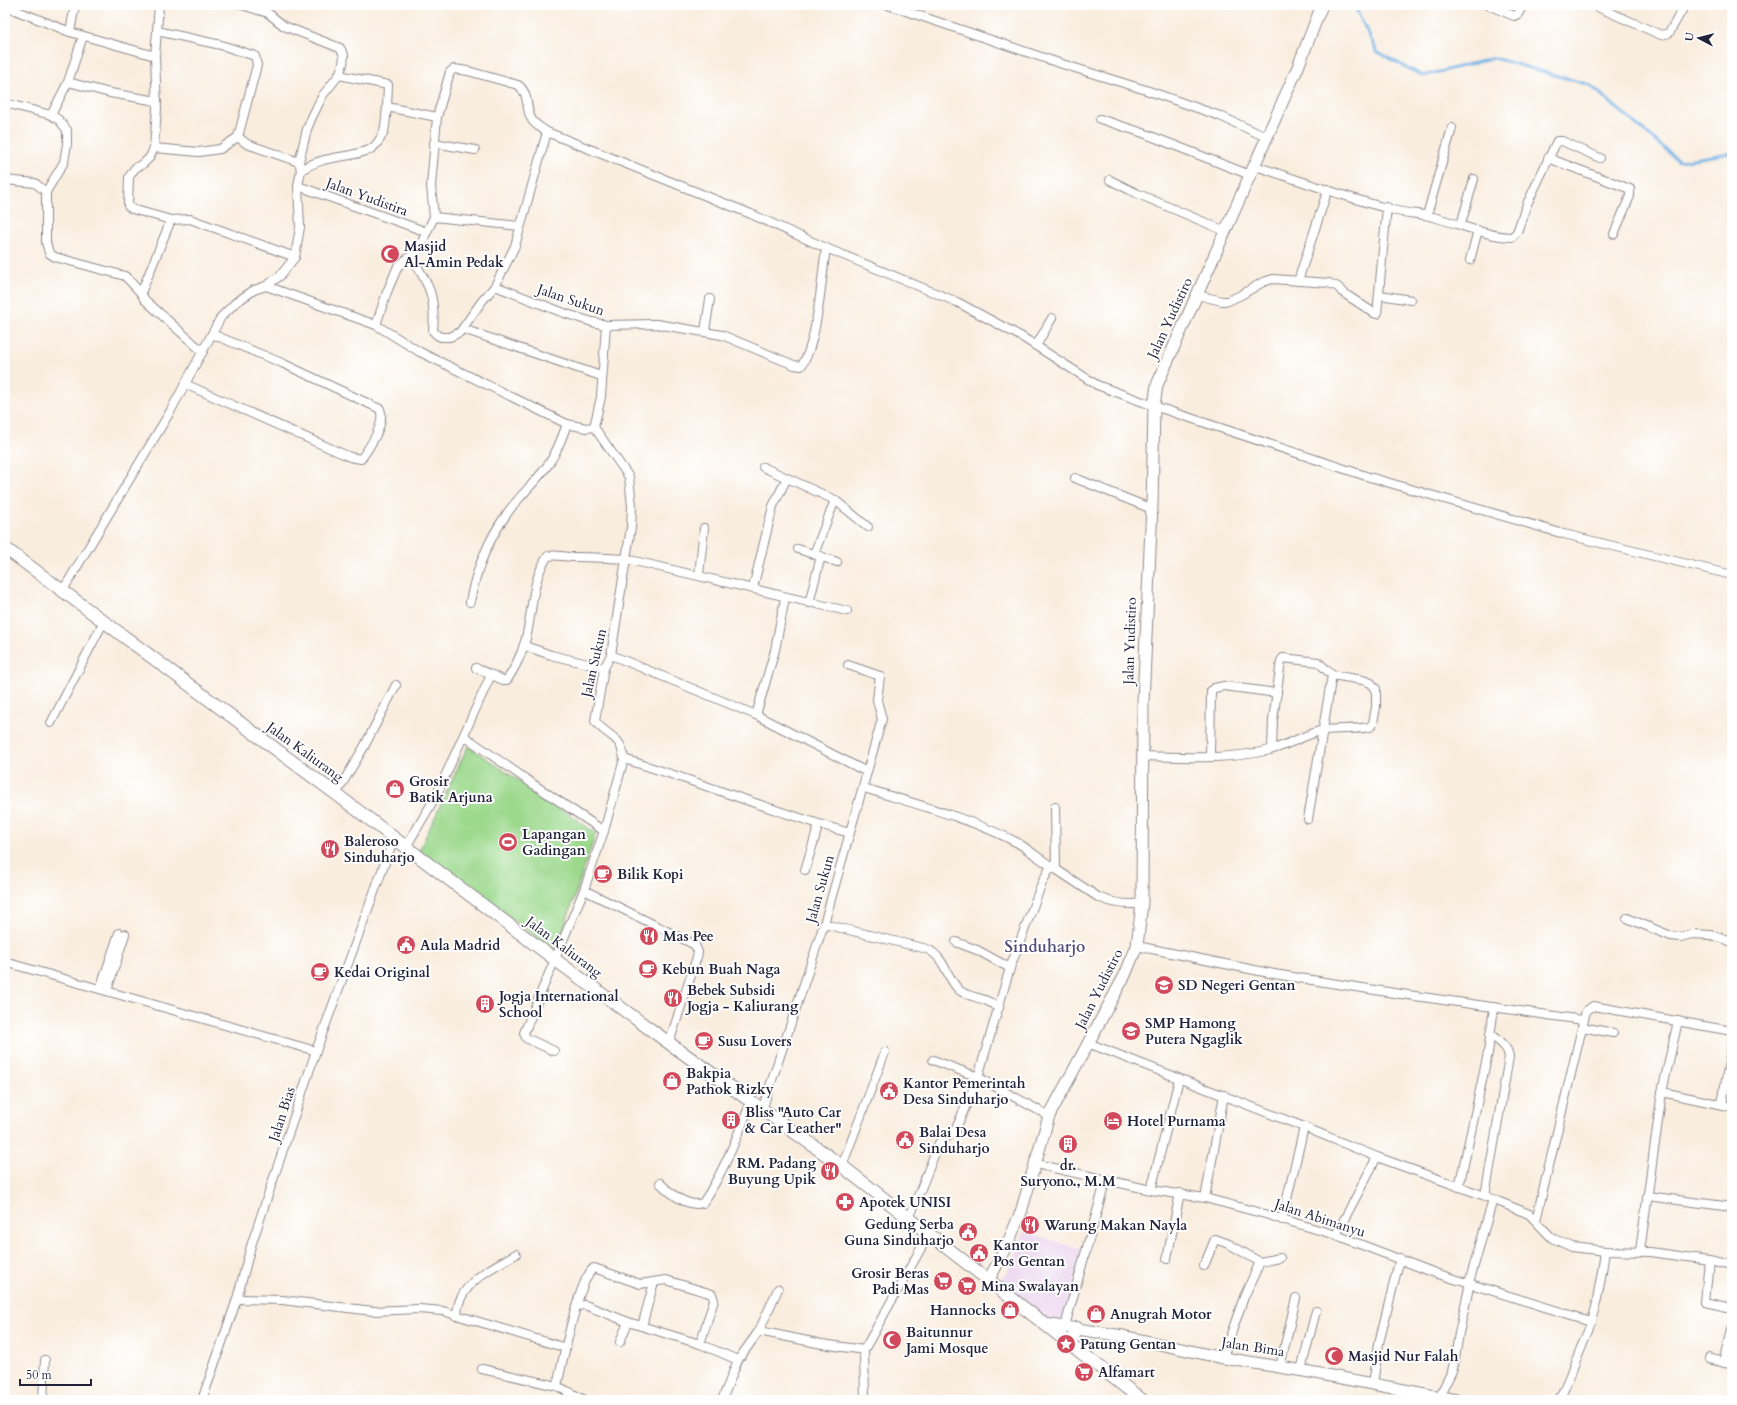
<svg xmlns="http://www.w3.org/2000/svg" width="1737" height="1405" font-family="Cardo,serif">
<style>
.built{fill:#e9d2ed}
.garden{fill:#9cd98d;stroke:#5f7e64}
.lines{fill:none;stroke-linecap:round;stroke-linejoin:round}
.stream{stroke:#6eafe2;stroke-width:3}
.street-casing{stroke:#8e888c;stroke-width:10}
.secondary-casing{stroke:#8e888c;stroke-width:13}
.primary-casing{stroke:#8e888c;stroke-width:14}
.street{stroke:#fff;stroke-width:8}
.secondary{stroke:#fff;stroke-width:11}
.primary{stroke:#fff;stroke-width:12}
.labels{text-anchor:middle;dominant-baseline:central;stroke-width:4;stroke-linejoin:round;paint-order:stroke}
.street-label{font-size:14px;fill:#22223b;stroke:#fff}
.poi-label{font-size:14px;font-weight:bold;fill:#22223b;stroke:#fff;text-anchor:start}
.quarter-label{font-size:16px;font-weight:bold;fill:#534e79;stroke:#fff}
</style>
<rect width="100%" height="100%" fill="#fff"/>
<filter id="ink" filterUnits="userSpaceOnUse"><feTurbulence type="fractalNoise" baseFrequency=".025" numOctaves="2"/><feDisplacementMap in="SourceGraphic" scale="8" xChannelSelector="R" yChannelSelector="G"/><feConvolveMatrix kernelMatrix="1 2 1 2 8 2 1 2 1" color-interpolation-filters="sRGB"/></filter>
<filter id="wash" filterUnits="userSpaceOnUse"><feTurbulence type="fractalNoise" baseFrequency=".012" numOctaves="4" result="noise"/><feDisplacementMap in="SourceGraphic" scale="16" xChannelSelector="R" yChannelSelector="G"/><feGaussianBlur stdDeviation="0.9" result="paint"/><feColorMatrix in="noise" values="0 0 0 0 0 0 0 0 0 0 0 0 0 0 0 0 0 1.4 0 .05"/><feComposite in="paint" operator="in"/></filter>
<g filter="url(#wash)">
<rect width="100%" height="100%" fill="#f9edde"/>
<path class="built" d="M 1024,1231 L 1083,1250 L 1064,1319 L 1049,1320 L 999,1282 L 1013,1263 Z"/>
<path class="garden" d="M 468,746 L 596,833 L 556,952 L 419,851 Z"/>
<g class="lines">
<path class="stream" d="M 1354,5 L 1377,52 L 1423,76 L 1494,58 L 1590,85 L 1679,161 L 1732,153"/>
</g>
</g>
<g filter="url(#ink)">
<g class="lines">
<defs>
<g id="street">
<path d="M 159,5 L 155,56 L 157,109 L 154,148 L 150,157 L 143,164 L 135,168 L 129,177 L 128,206 L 132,209 L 171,220 L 190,219 L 295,257"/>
<path d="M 888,5 L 1059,63 L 1146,90 L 1220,116 L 1266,137"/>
<path d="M 1488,5 L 1514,16 L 1518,14 L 1523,5"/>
<path d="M 1593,5 L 1661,35 L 1669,33 L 1685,5"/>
<path d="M 5,6 L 70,32 L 155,56"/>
<path d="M 157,31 L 221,45 L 255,56 L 257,65 L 238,137"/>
<path d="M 70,32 L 75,5"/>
<path d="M 339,75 L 388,85 L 387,107 L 437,117 L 431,186 L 434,217 L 420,246 L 411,256 C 429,285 436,296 433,331 L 437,335 L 441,337 L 450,337 L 460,332 L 482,301 L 495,286 L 515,246 L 547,132"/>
<path d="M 68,82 L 110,93 L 157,101"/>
<path d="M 5,103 L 51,115 L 59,120 L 67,130 L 67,144 L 64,162 L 46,192 L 46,242 L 49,253 L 55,257 L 125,276 L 141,293 L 145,300 L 203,352"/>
<path d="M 51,115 L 68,82 L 83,36"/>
<path d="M 437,117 L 450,72 L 454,69 L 468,71 L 518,85 C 530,93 525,110 532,120 C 536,126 542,128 547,132 L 751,214 L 826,248 L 957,302 L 1022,337 L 1097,385 L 1154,406 L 1366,476 L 1564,534 L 1732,575"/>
<path d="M 1100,119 L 1143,133 L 1250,175"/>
<path d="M 434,143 L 475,150"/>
<path d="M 154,148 L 199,152 L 220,149 L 238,137 L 247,144 L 299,162"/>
<path d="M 1548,158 L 1630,189 L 1630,196 L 1614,234"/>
<path d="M 1255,166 C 1302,181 1349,199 1397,211 C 1409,214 1421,213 1433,217 C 1457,223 1489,237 1512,237 L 1517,232 L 1527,204 L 1557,141 L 1562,141 L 1600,158"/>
<path d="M 301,170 C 324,155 346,159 369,150 C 376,147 381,138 384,131 C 386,124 386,114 387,107"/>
<path d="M 5,180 L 35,183 L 46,192"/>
<path d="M 1110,180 L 1136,193 L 1225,231"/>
<path d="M 298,186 L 427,232"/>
<path d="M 1427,215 L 1452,128"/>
<path d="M 434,217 L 519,226"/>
<path d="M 1461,224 L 1474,179"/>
<path d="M 1470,260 L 1478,230"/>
<path d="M 1298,281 L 1328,189"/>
<path d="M 266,286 L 376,325 L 420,352 L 567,424 L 586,428 L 594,427"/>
<path d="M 495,286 L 564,313 L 592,322 L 606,325 L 656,324 L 722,335 L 794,365 L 801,366 C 817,347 822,275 826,248"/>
<path d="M 141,293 L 171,220"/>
<path d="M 1197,295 L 1222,301 L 1228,301 L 1241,295 L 1263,282 L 1273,279 L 1329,283 L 1338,287 L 1342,292 L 1374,313 L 1377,314 L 1387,207"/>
<path d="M 1380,295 L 1411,300"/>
<path d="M 376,325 L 387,292 L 398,266 L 411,256"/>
<path d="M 463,329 L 601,376"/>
<path d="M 705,331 L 710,299"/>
<path d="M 1036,346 L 1052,318"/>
<path d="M 185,384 L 350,457 L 361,459 C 369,448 386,423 380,409 L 282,363 L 212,334"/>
<path d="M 763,467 L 835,500 L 868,527"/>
<path d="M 1075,478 L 1152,509"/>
<path d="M 798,549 L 837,562"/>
<path d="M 814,554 L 835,500"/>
<path d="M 699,575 L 704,528"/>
<path d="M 753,588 L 773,506 L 787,478"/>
<path d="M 63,590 L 170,412 L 221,317 L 235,303 L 254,290 L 266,286 L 280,276 L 295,257 L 300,227 L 298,186 L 301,170 L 299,162 L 307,129 L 313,115 L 323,95 L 339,75 L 343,64 L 344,55 L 340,48 L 284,26 L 268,13 L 242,5"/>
<path d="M 470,602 C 476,569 487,542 506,515 C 518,497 535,483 548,465 C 557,452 562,438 567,424"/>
<path d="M 809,603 L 821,556"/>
<path d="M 525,646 L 551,655 L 604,668"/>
<path d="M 611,655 L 756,715 L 867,772"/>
<path d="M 476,668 L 503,680 L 507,680 C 519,662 526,645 529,623 C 533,600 534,576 548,556 C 556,554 564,557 573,557 C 591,557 608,558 626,559 L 847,611"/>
<path d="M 756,715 L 775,650 L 785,598"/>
<path d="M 51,723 L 104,621"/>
<path d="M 464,736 L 533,784 L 604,831"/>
<path d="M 1142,756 C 1185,757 1228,760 1270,750 C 1289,745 1305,734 1324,730 C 1339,728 1355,730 1370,727 L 1373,723 L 1376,707 L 1376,689 L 1371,683 L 1363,680 L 1332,675 L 1318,662 L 1283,658 L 1281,661 L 1273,720 L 1272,749"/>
<path d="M 1210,757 L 1211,691 L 1214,688 L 1224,686 L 1277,693"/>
<path d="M 624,759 C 700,782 773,812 850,833"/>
<path d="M 864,788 C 915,804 970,818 1018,843 C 1029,850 1040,859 1051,866"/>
<path d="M 336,794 L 364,747 L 396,685"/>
<path d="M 1055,807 L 1056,869"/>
<path d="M 1308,819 L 1332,675"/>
<path d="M 406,847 L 436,796 L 491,675"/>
<path d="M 805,870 L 819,824"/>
<path d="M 584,890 L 695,945 L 698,952 L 697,957 L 669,1043"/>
<path d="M 1627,918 L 1671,936 L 1680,937 L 1692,934 L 1711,935 L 1732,942"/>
<path d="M 824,924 L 927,949 C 945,957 946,977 959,990 C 966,996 977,997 985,1000 C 990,1002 995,1005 999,1008"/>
<path d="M 956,942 L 977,950 L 1010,968"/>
<path d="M 1137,946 L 1274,974 L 1394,993 L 1583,1020"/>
<path d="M 5,962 L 316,1051"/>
<path d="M 100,989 L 119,933"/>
<path d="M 107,991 L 125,934"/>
<path d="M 1582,1027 L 1613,1033"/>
<path d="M 1088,1043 L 1304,1127 L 1377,1157 L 1485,1196 L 1529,1214 L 1552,1238 L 1572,1247 L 1605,1251 L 1650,1252 L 1709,1260 L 1732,1265"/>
<path d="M 554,1051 L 526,1038 L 524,1033 L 584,890 L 604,831 L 624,759 C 621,734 608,738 595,721 L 604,668 L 611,655 L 631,527 L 632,506 L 629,477 L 594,427 L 601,397 L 606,325"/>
<path d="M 933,1060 L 978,1077 L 1010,968 L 1042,883 L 1051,866 L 1098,897 C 1112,903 1126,906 1142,903"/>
<path d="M 1662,1092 L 1678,1021"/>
<path d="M 1722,1104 L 1732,1045"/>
<path d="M 762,1110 L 824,924 L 882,719 L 877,700 L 880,676 L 848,665"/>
<path d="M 1036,1164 L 1151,1190 L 1205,1198 L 1265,1214 L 1336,1235 L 1435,1273 L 1590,1321"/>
<path d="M 842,1166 L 885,1052"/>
<path d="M 660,1183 C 670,1193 687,1208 703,1203 C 724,1171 737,1137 751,1102"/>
<path d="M 1459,1187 L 1488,1053 L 1494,1007"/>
<path d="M 1151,1190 L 1179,1079"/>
<path d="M 1485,1196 L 1509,1057 C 1508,1046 1498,1041 1490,1034"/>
<path d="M 1647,1196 L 1732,1207"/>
<path d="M 1205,1198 L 1224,1095"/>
<path d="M 909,1219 L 939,1143 L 955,1131 L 978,1077 L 1049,1116"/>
<path d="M 1282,1220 L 1304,1127"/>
<path d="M 1536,1220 L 1586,1011 L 1593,1006 L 1732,1031"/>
<path d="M 1336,1235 L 1377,1157"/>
<path d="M 1640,1251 L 1662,1092 L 1732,1107"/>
<path d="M 1167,1259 L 1180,1193"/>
<path d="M 1709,1260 L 1705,1302 L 1732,1308"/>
<path d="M 1204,1266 L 1215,1239 L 1229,1244 L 1260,1262"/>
<path d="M 1469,1283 L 1493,1199"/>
<path d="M 237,1299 L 282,1300 L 373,1311 L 419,1309 L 443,1311 L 566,1348"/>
<path d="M 577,1306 L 585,1305 L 628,1322 L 700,1344 L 738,1360 L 722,1400"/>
<path d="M 456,1316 C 458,1310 458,1303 461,1298 C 471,1277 497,1265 516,1254"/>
<path d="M 642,1326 L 654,1282"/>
<path d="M 1065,1326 L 1106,1179"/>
<path d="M 759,1331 L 778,1289"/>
<path d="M 620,1342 L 628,1322"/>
<path d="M 1223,1357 L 1244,1297 L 1260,1262 L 1280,1258"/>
<path d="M 1710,1358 L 1732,1364"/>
<path d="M 738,1360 L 759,1331 L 822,1344 L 864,1350"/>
<path d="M 1724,1362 L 1732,1330"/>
<path d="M 1280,1367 L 1296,1298"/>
<path d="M 482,1369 L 557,1386 L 585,1400"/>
<path d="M 1301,1370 L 1316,1311"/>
<path d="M 1373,1384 L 1379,1343 L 1400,1258"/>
<path d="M 557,1386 C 562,1365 579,1276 594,1268 L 640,1284 L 666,1280 L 712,1294 L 714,1300 L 700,1344"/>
<path d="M 1439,1397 L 1452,1371 L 1455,1359 L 1459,1333 L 1470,1283"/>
<path d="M 43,1400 L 45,1360"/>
<path d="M 202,1400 L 237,1299 L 251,1246 L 316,1051 L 394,838"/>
<path d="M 566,1400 L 570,1392"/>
<path d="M 865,1400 L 864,1350 L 929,1234"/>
<path d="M 1559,1400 C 1573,1368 1589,1334 1597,1299 C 1600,1283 1603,1267 1605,1251"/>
</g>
<g id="secondary">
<path d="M 988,1281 L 1005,1250 L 1021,1212 L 1049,1116 L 1125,975 L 1137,946 L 1142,903 L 1143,702 L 1152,506 L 1154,406 L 1157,385 L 1298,67 L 1322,5"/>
<path d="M 1045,1324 L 1123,1336 L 1218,1357 L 1310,1372 L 1456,1400"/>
</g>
<g id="primary">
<path d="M 5,548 L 336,794 L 561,964 L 669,1043 L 842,1166 L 1142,1400"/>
<path d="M 1070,1345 L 1077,1328"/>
</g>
</defs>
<use href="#street" class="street-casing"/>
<use href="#secondary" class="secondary-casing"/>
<use href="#primary" class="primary-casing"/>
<use href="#street" class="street"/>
<use href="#secondary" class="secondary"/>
<use href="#primary" class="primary"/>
</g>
</g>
<defs>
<symbol id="mosque-disc" viewBox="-11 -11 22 22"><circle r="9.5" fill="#d1495b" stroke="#fff"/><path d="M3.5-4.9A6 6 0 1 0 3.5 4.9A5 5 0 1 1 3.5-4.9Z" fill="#fff"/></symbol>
<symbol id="shop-disc" viewBox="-11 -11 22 22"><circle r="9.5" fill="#d1495b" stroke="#fff"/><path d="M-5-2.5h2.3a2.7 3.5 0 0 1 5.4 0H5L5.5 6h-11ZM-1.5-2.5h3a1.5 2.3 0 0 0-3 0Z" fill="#fff"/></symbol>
<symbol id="stadium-disc" viewBox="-11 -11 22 22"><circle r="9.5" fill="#d1495b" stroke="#fff"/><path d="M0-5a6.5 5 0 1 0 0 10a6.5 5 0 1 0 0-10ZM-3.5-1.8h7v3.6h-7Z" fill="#fff"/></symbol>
<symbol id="restaurant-disc" viewBox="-11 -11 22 22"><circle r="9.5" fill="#d1495b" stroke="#fff"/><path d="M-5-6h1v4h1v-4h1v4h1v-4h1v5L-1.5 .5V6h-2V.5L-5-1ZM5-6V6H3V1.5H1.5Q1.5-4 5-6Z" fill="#fff"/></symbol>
<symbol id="cafe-disc" viewBox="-11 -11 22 22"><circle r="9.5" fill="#d1495b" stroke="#fff"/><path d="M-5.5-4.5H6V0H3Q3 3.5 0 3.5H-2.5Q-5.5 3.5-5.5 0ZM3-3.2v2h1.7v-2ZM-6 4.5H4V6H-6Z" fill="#fff"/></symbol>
<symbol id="civic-disc" viewBox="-11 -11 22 22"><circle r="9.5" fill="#d1495b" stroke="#fff"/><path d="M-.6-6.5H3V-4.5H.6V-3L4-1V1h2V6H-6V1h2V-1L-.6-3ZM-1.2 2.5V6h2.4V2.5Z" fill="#fff"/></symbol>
<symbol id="school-disc" viewBox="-11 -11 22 22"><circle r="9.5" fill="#d1495b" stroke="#fff"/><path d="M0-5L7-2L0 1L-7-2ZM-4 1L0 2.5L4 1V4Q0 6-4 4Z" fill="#fff"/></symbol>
<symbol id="building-disc" viewBox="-11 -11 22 22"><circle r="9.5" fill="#d1495b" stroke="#fff"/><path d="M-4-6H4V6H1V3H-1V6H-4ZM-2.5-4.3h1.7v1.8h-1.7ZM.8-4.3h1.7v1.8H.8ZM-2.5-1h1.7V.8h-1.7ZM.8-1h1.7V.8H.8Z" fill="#fff"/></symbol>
<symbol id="hotel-disc" viewBox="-11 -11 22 22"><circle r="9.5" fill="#d1495b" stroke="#fff"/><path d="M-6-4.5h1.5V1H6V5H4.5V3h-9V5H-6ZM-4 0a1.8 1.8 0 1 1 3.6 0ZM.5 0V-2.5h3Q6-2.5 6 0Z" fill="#fff"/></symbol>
<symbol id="pharmacy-disc" viewBox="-11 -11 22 22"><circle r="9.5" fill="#d1495b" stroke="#fff"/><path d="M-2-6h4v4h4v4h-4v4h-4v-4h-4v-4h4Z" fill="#fff"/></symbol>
<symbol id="supermarket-disc" viewBox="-11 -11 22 22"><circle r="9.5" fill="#d1495b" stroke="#fff"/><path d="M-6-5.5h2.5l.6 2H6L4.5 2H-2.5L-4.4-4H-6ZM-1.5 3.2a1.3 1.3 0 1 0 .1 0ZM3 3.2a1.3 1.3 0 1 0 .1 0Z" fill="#fff"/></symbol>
<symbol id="sight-disc" viewBox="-11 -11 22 22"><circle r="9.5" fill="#d1495b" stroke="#fff"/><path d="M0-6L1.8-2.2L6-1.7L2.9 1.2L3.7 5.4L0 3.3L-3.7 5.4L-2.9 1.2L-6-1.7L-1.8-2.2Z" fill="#fff"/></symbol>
</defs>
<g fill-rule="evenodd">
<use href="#mosque-disc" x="379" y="243" width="22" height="22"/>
<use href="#shop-disc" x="384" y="778" width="22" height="22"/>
<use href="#stadium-disc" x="497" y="831" width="22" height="22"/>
<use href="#restaurant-disc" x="319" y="838" width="22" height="22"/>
<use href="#cafe-disc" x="592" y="863" width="22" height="22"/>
<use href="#restaurant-disc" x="638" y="925" width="22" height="22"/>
<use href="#civic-disc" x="395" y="934" width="22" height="22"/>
<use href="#cafe-disc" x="637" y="958" width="22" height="22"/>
<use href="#cafe-disc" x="309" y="961" width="22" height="22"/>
<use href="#school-disc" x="1153" y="974" width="22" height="22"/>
<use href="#restaurant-disc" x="662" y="987" width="22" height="22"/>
<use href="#building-disc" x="474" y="993" width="22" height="22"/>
<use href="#school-disc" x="1120" y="1020" width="22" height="22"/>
<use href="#cafe-disc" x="693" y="1030" width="22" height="22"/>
<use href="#shop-disc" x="661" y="1070" width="22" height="22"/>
<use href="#civic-disc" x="878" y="1080" width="22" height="22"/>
<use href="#building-disc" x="720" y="1109" width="22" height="22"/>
<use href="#hotel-disc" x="1102" y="1110" width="22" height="22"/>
<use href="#civic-disc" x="894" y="1129" width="22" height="22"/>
<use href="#building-disc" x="1057" y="1133" width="22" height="22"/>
<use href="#restaurant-disc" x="819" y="1160" width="22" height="22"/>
<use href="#pharmacy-disc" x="834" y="1191" width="22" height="22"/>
<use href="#restaurant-disc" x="1019" y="1214" width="22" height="22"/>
<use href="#civic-disc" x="957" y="1221" width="22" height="22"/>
<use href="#civic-disc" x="968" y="1242" width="22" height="22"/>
<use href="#supermarket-disc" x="932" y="1270" width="22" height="22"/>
<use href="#supermarket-disc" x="956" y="1275" width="22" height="22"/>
<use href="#shop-disc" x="999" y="1299" width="22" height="22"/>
<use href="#shop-disc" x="1085" y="1303" width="22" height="22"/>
<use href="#mosque-disc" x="881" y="1329" width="22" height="22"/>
<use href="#sight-disc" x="1055" y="1333" width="22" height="22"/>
<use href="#mosque-disc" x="1323" y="1345" width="22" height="22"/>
<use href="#supermarket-disc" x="1073" y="1361" width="22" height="22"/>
</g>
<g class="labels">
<g class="street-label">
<text transform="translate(367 197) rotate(20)">Jalan Yudistira</text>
<text transform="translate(571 300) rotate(19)">Jalan Sukun</text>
<text transform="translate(1170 318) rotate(-65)">Jalan Yudistiro</text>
<text transform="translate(1130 641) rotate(-88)">Jalan Yudistiro</text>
<text transform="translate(594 663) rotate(-77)">Jalan Sukun</text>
<text transform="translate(305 752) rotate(36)">Jalan Kaliurang</text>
<text transform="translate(820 889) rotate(-74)">Jalan Sukun</text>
<text transform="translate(564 947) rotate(37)">Jalan Kaliurang</text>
<text transform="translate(1099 989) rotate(-63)">Jalan Yudistiro</text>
<text transform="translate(282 1114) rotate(-72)">Jalan Bias</text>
<text transform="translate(1320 1218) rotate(18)">Jalan Abimanyu</text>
<text transform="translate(1253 1347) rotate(9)">Jalan Bima</text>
</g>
<g class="poi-label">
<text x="404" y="246">Masjid<tspan x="404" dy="16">Al-Amin Pedak</tspan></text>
<text x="409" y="781">Grosir<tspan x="409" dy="16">Batik Arjuna</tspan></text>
<text x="522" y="834">Lapangan<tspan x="522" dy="16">Gadingan</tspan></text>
<text x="344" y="841">Baleroso<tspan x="344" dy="16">Sinduharjo</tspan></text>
<text x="617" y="874">Bilik Kopi</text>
<text x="663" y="936">Mas Pee</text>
<text x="420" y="945">Aula Madrid</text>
<text x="662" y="969">Kebun Buah Naga</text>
<text x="334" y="972">Kedai Original</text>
<text x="1178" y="985">SD Negeri Gentan</text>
<text x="687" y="990">Bebek Subsidi<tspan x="687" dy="16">Jogja - Kaliurang</tspan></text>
<text x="499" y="996">Jogja International<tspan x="499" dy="16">School</tspan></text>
<text x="1145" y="1023">SMP Hamong<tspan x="1145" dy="16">Putera Ngaglik</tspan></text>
<text x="718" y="1041">Susu Lovers</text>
<text x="686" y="1073">Bakpia<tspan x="686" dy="16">Pathok Rizky</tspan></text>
<text x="903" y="1083">Kantor Pemerintah<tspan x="903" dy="16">Desa Sinduharjo</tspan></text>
<text x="745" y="1112">Bliss "Auto Car<tspan x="745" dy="16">&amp; Car Leather"</tspan></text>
<text x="1127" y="1121">Hotel Purnama</text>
<text x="919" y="1132">Balai Desa<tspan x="919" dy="16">Sinduharjo</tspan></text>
<text x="816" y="1163" text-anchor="end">RM. Padang<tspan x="816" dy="16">Buyung Upik</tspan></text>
<text x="1068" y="1165" text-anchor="middle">dr.<tspan x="1068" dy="16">Suryono., M.M</tspan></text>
<text x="859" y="1202">Apotek UNISI</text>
<text x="954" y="1224" text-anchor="end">Gedung Serba<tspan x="954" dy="16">Guna Sinduharjo</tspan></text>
<text x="1044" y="1225">Warung Makan Nayla</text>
<text x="993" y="1245">Kantor<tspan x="993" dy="16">Pos Gentan</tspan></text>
<text x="929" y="1273" text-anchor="end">Grosir Beras<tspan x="929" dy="16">Padi Mas</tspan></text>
<text x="981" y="1286">Mina Swalayan</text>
<text x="996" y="1310" text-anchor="end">Hannocks</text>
<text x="1110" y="1314">Anugrah Motor</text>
<text x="906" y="1332">Baitunnur<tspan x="906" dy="16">Jami Mosque</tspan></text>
<text x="1080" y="1344">Patung Gentan</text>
<text x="1348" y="1356">Masjid Nur Falah</text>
<text x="1098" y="1372">Alfamart</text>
</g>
<g class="quarter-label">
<text x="1045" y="947">Sinduharjo</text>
</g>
</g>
<rect width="1737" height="1405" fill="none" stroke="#fff" stroke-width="20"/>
<g transform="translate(1699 38) rotate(277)" stroke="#ffffff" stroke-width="3" paint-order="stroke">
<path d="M0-3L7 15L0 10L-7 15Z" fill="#22223b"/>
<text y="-6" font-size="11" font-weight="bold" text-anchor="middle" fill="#22223b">U</text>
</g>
<path d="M20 1379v6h71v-6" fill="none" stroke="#22223b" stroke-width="2"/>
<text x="26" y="1379" font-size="12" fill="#22223b" stroke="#ffffff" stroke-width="3" paint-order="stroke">50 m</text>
</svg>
